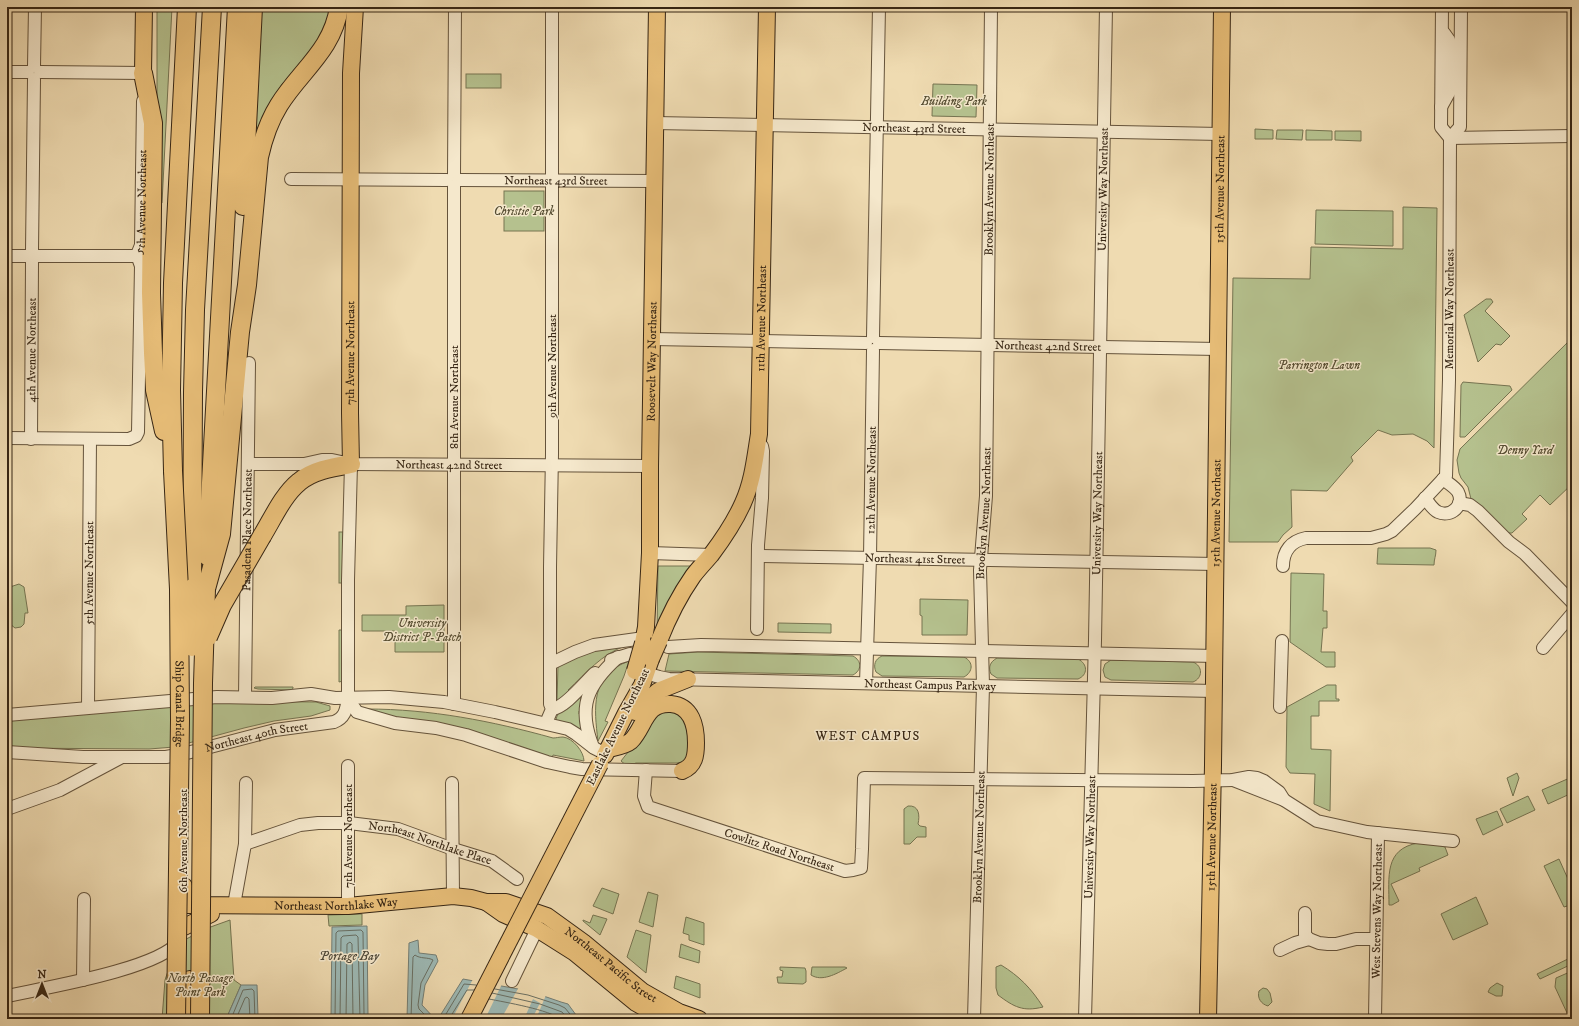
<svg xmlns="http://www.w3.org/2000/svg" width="1579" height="1026" font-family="'IM FELL DW Pica',serif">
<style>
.green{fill:#b5c18e;stroke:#767451}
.water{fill:#9db9b5;stroke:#747e75}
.pier{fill:#efdbb1}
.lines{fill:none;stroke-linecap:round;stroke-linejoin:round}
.shore{stroke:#6a7064;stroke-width:1}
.minor-casing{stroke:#65533b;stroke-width:14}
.major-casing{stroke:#372614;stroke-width:18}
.highway-casing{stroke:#372614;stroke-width:20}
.minor{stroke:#f5e8cc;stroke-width:12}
.major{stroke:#e8be78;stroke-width:16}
.highway{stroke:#e8be78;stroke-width:18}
.major-bridge-casing{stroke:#372614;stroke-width:18;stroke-linecap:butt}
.highway-bridge-casing{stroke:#372614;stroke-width:20;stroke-linecap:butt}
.major-bridge{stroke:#e8be78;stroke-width:16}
.highway-bridge{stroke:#e8be78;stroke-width:18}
.labels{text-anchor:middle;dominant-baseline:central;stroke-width:3;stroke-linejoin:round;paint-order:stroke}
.park-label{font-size:12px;font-style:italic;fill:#564d32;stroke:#f5e8cc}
.street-label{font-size:12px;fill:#372614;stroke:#f5e8cc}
.neighbourhood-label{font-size:13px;letter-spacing:1px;fill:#372614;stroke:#f5e8cc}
.water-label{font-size:13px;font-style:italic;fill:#504b3c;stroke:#f5e8cc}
</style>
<rect width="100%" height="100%" fill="#efdbb1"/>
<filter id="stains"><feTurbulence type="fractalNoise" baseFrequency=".005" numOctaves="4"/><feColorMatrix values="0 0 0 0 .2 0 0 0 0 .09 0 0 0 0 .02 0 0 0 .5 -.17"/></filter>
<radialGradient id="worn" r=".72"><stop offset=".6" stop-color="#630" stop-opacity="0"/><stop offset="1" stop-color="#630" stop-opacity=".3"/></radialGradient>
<g class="green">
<path d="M 157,7 L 172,7 L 162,203 L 157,203 Z"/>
<path d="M 262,7 L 335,7 L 328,31 L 292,74 L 282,84 L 257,131 L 255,131 Z"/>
<rect x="466" y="74" width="35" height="14"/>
<path d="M 933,84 L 977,85 L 976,117 L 932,116 Z"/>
<path d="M 1255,129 L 1273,130 L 1273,139 L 1255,139 Z"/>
<path d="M 1277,130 L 1303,130 L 1302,140 L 1276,139 Z"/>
<path d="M 1306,130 L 1332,131 L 1332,140 L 1306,140 Z"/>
<path d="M 1335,131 L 1361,131 L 1361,141 L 1335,140 Z"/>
<rect x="504" y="191" width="40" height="40"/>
<path d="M 1403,207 L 1437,208 L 1434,448 L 1427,441 L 1413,434 L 1392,435 L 1378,430 L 1351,457 L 1353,461 L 1327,491 L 1291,490 L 1292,527 L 1283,535 L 1278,542 L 1229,542 L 1233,278 L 1310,279 L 1311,247 L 1403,249 Z"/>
<path d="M 1316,210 L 1393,211 L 1393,246 L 1315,244 Z"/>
<path d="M 1486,299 L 1491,299 L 1493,302 L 1485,311 L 1510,336 L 1501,345 L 1496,344 L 1478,362 L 1464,315 Z"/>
<path d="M 1572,338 L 1572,484 L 1550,505 L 1540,495 L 1522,514 L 1527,519 L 1512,533 L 1503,533 L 1471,499 L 1468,487 L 1461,478 L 1459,473 L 1457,460 L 1460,449 Z"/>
<path d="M 1463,382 L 1510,386 L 1512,390 L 1465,437 L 1460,437 L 1461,385 Z"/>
<rect x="339" y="532" width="4" height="51"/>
<path d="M 1378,548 L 1430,548 L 1436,550 C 1436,556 1434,559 1434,565 L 1377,564 Z"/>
<path d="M 658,566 L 696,566 L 657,634 Z"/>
<path d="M 1291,573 L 1324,574 L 1323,611 L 1327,611 L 1327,628 L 1323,628 L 1321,652 L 1335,652 L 1335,667 L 1326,667 L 1290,642 Z"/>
<path d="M 19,584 L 24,587 L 28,613 L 25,613 L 24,624 L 21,627 L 15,628 L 10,624 L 9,620 L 7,588 Z"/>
<path d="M 920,599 L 968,600 L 967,635 L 922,635 L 922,616 L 920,615 Z"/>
<path d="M 444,605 L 444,652 L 395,652 L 395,631 L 362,631 L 362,615 L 406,615 L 406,606 Z"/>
<path d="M 778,623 L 831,624 L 831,633 L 778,632 Z"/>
<path d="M 339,630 L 343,630 L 343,681 L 339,682 Z"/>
<path d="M 625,646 C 602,654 586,673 568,690 L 569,691 L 560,701 L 557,701 L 558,665 L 585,652 Z"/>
<path d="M 698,652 L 853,656 C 862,661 862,670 853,675 L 665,671 L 669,654 Z"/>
<path d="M 882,656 L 964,657 C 974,662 973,672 964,677 L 882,676 L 876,672 C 873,665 875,659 882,656 Z"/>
<path d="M 997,658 L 1078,659 C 1088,664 1088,675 1078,679 L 997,678 L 991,674 C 988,667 990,662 997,658 Z"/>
<path d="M 1111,660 L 1193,662 C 1203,666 1203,678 1193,682 L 1111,680 L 1105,677 L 1103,670 L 1105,664 Z"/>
<path d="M 629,661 L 624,676 L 605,721 L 608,722 L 598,741 C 594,708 590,675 629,661 Z"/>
<path d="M 1327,685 L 1336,685 L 1336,699 L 1339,699 L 1339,701 L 1319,701 L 1319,716 L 1311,716 L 1311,749 L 1331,750 L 1330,811 L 1314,804 L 1315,774 L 1290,773 L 1286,767 L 1287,707 Z"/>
<path d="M 255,687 L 293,687 L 293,688 L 292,690 L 258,689 L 254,688 Z"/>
<path d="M 581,694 L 580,710 L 579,711 L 579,714 L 580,714 L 581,730 L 556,721 C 556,710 573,700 581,694 Z"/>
<path d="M 217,701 L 316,702 L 330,706 L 330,710 L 311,716 L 274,721 L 244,728 L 174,747 L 149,749 L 7,748 L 7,719 Z"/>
<path d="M 367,709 C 430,709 492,721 553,738 C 556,738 559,737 563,737 C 573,738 584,752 584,761 L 553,755 L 552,758 L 424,721 L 378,715 Z"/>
<path d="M 662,709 L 685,715 L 692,758 L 680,763 L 636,763 L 627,766 L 621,761 Z"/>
<path d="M 1517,773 L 1519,778 L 1513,796 L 1507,778 Z"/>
<path d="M 1572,777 L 1572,793 L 1548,804 L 1542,790 Z"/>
<path d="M 1528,796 L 1535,810 L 1507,823 L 1500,809 Z"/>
<path d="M 908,806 C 919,805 920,815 918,824 L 920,826 L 926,827 L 926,837 L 917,837 L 910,844 L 904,844 L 904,809 Z"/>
<path d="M 1497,811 L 1503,825 L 1483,835 L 1476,819 Z"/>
<path d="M 1418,843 L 1438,845 L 1445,847 L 1448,855 L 1419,868 L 1420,871 L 1391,884 L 1399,901 L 1392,905 L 1389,905 C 1389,877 1384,849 1418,843 Z"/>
<path d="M 1559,859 L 1572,888 L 1572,918 L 1567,906 L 1564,907 L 1544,866 Z"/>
<path d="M 602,888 L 619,894 L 613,914 L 593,906 Z"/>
<path d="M 648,892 L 658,895 L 653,927 L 639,922 Z"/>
<path d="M 1476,897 L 1488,924 L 1453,940 L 1441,914 Z"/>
<path d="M 362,914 L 362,925 L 329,926 L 328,915 Z"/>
<path d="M 593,915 L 607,919 L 600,935 L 583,921 L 583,920 L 590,923 Z"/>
<path d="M 686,917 L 704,923 L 704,945 L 689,940 L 689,935 L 683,933 Z"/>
<path d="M 230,920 L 234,980 L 241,985 L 227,1017 L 208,1019 L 162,1019 L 165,980 L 177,944 L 205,929 Z"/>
<path d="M 636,930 L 651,935 L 646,973 L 627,957 Z"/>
<path d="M 681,944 L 700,951 L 699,963 L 679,957 Z"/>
<path d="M 1572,957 L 1572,964 L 1540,979 L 1537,974 Z"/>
<path d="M 1001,965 C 1019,976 1031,988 1043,1007 C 1023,1012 1014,1007 998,995 L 996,988 L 996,967 Z"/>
<path d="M 780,967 L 805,968 L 806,971 L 806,982 L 803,984 L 778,983 L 777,977 L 782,977 L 783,971 L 780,970 Z"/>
<path d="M 812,967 L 845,967 L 847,968 C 836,974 822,982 811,975 Z"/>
<path d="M 1572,971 L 1572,1018 L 1569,1017 L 1568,1015 L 1555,987 L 1556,978 Z"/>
<path d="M 676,976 L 700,984 L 700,998 L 674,988 Z"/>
<path d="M 1497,983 L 1503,986 L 1502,996 L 1496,996 L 1488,992 L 1490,988 Z"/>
<path d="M 1263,988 L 1267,989 L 1270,993 L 1272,1002 L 1268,1006 C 1261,1004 1257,998 1259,991 Z"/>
</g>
<g class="water">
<path d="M 367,926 L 368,1016 L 391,1015 L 399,1019 L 214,1019 L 227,1017 L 241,985 L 257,985 L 258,1017 L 331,1018 L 332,927 Z"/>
<path d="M 418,940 L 419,953 L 436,955 L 438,961 L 425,985 L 422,1005 L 435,1019 L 407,1019 L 409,943 Z"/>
<path d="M 463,979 L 529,991 L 561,1002 L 568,1004 L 579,1019 L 438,1019 Z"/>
</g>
<g class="pier">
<path d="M 473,979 L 502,984 L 485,1019 L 452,1019 Z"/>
<path d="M 519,987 L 546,995 L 536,1019 L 532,1019 L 540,1003 L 533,999 L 524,1019 L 501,1019 Z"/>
</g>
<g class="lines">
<g class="shore">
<path d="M 495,989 L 528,995 L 559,1005 L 565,1008 L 574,1019"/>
<path d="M 492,993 L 540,1004 L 562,1012 L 568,1019"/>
<path d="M 489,999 C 504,1002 551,1010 560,1019"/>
<path d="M 231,1019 L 243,990 L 252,989 L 254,991 L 255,1019"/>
<path d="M 236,1019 L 245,998 L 247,997 L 249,999 L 250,1019"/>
<path d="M 335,1019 L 336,933 L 338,931 L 361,930 L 363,932 L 364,1015 L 366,1019"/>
<path d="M 340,1019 L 341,938 L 343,936 L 356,935 L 358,937 L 360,1019"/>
<path d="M 346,1019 L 347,944 L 350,942 L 352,944 L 353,1019"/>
<path d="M 411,1019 L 413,957 L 415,955 C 420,959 428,957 433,960 L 421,983 L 418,1005 L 419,1009 L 429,1019"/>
<path d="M 443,1019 L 464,984 L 476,985"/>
<path d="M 449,1019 L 467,990 L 474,990"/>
</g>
<defs>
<g id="minor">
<path d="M 34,66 L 35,7"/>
<path d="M 7,72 L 28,72"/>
<path d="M 40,72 L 143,73 L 143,81"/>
<path d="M 1441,107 L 1451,89 L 1450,51 L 1449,40 L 1444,33"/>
<path id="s1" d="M 655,123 L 1220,134"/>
<path d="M 1450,138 L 1460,127 L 1461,7"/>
<path d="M 1450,138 L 1572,136"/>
<path d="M 454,175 L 455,7"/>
<path d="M 291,179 L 447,180"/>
<path id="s2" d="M 459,180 L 654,181"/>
<path d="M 454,186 L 454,704"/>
<path d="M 32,250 L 34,79"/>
<path d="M 7,256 L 26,256"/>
<path d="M 37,256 L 137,256"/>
<path d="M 873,337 L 879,7"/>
<path d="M 652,339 L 866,343"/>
<path id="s3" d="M 879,343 L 1218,349"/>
<path id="s4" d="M 7,438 L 129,439 L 136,436 L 138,432 L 141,266 L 137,255 L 141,245 L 143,101"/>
<path id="s5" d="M 31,439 L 32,262"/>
<path id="s6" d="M 248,464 L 304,464 L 322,460 L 332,460 L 351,464 L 650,466"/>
<path d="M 1425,498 C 1429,503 1432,509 1438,512 C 1451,518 1465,505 1458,492 C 1455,487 1448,483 1443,479"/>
<path d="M 1459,503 L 1470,505 L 1478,511 L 1509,542 L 1525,554 L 1572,602"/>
<path d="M 650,553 L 711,555"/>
<path id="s7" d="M 758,556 L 1216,564"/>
<path id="s8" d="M 1283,566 C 1283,551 1291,541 1306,538 L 1371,538 L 1386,534 L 1392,531 L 1415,509 L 1446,476 L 1449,380 L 1450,138 L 1441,127 L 1442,7"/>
<path d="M 757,629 L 758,545 L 762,498 L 763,451 L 762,446"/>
<path d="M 668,647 L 701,645 L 1215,656"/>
<path d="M 1543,648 L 1572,614"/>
<path d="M 611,660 L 630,654"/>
<path d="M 550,664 L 575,652 L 594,645 L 644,638"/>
<path id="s9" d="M 646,673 L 659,677 L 669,679 L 1214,691"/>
<path id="s10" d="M 866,683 L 870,558 L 873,350"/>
<path id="s11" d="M 245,697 L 249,363"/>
<path d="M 348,699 L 357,712 L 395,723 L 436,728 L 466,735 L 547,762 L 570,767 L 582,769 L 682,771"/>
<path id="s12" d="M 88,707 L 90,439"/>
<path d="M 1280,707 L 1282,641"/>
<path d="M 552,709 C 565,708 585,682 595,673"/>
<path d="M 7,715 L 217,697 L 272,698 L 311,694 L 335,698 L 389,697 L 444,702 L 495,712 L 568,729 L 576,734 L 594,748 L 606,754"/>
<path d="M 546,723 L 552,709 L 550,704 L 550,567 L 552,454 L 552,7"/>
<path d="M 593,747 C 577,707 587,685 618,657"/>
<path id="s13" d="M 7,752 L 83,757 L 166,757 L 183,754 L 275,730 L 334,722 C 345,718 346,710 348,699 L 348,580 L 351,464"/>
<path id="s14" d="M 646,770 L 644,796 L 648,807 L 845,871 L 853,870 L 861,868 L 862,849 L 864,778 L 1193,781 L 1233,780 L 1249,777 L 1257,778 L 1264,781 L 1279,792 L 1284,800"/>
<path d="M 1233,780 L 1284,800 L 1317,821 L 1367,832 L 1453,841"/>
<path d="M 452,783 L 453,896"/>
<path d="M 7,809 L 60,790 L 120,758"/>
<path id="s15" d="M 245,844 L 300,825 L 318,823 L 349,823 L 398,829 L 453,849 L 492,861 L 517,879"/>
<path d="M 234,905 L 245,844 L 246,783"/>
<path d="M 348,906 L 348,766"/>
<path d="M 1305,913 L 1305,935 L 1309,939 L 1319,943 L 1328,944 L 1336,944 L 1356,939 L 1372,939"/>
<path d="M 1280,950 L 1295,943 L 1309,939"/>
<path d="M 83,980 L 84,899"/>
<path d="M 512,981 L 537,929"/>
<path d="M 7,996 C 43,988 160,969 179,941"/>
<path id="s16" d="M 974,1019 L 983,686 L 980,570 L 986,496 L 991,7"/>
<path id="s17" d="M 1085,1019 L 1095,640 L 1106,7"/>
<path id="s18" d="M 1375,1019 L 1378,833"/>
</g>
<g id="major">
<path d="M 143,73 L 144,7"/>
<path id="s19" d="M 351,464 L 350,413 L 351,73 L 355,7"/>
<path id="s20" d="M 659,641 C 668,618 679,596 693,576 C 699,568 705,562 711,555 C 723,539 735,521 743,503 C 753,481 755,458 759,434 L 767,7"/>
<path id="s21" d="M 643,643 L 646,627 L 650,553 L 650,466 L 657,7"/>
<path d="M 635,712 L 658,691 L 688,679"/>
<path d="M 608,749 C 616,747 625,746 631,741 C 645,727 645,702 671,704 C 692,706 696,726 696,743 C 696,755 695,766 682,771"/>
<path d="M 605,755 L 626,713 L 642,685 L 651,659"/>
<path id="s22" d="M 184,886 L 184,905 L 348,906 L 453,896 L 471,898 L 486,902 L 506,902 L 547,916 L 583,942 L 642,991 L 679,1012 L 699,1019"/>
<path d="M 486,902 L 503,914 L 537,929 L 575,953 L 636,1003 L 664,1019"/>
<path d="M 184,927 L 211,914"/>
<path id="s23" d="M 1208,1019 L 1213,765 L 1222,7"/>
</g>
<g id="highway">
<path d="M 143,73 L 153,123 L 151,293 L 153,353 L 155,390 L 164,431"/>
<path d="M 243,206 L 253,7"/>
<path d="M 173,471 L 171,390 L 173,283 L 187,7"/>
<path d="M 262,536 C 273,518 283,495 299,482 C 313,470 334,467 351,464"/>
<path d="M 207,556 L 237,7"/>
<path d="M 192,588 L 193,392 L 195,310 L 212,7"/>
<path d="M 206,589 L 221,534 L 240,332 L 247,285 L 259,157 C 263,139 269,121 279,105 C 300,71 333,50 339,7"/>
<path d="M 189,1019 L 190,980"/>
</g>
</defs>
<use href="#minor" class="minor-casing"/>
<use href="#major" class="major-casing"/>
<use href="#highway" class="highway-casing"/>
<use href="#minor" class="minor"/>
<use href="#major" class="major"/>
<use href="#highway" class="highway"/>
<defs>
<g id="major-bridge">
<path d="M 651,659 L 659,641"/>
<path d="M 635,671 L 643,643"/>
<path d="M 469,1019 L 600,764"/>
</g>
<g id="highway-bridge">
<path id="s24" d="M 173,471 L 179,589 L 180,720 L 176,1019"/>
<path d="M 192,588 L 192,647"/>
<path d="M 208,637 L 222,605 L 262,536"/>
<path d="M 200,1019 L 203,683 L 206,589"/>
</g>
</defs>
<use href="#major-bridge" class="major-bridge-casing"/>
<use href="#highway-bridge" class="highway-bridge-casing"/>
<use href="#major-bridge" class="major-bridge"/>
<use href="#highway-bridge" class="highway-bridge"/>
</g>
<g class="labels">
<g class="park-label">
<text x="954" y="101">Building Park</text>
<text x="524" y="211">Christie Park</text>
<text x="1319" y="365">Parrington Lawn</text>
<text x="1525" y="450">Denny Yard</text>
<text x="422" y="623">University<tspan x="422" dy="14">District P-Patch</tspan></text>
<text x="200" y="978">North Passage<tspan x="200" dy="14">Point Park</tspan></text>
</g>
<g class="street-label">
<text stroke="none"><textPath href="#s1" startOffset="259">Northeast 43rd Street</textPath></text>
<text stroke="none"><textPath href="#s2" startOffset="97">Northeast 43rd Street</textPath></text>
<text stroke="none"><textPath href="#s16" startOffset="830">Brooklyn Avenue Northeast</textPath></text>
<text stroke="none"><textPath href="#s17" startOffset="830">University Way Northeast</textPath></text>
<text stroke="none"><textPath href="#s23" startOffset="830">15th Avenue Northeast</textPath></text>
<text stroke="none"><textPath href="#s4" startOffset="366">5th Avenue Northeast</textPath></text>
<text stroke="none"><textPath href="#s8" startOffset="371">Memorial Way Northeast</textPath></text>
<text stroke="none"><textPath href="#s20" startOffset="349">11th Avenue Northeast</textPath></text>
<text stroke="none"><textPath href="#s3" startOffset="169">Northeast 42nd Street</textPath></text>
<text stroke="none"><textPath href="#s5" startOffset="89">4th Avenue Northeast</textPath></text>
<text stroke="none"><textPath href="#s19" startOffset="111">7th Avenue Northeast</textPath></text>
<text stroke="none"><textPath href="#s21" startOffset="282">Roosevelt Way Northeast</textPath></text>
<text transform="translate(552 366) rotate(-90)">9th Avenue Northeast</text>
<text transform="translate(454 397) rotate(-90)">8th Avenue Northeast</text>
<text stroke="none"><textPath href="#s6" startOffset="202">Northeast 42nd Street</textPath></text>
<text stroke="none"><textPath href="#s10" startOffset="203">12th Avenue Northeast</textPath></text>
<text stroke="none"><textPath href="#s16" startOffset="506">Brooklyn Avenue Northeast</textPath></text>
<text stroke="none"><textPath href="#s17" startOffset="506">University Way Northeast</textPath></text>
<text stroke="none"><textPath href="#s23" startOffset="506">15th Avenue Northeast</textPath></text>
<text stroke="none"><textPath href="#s11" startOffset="167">Pasadena Place Northeast</textPath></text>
<text stroke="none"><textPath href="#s7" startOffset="157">Northeast 41st Street</textPath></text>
<text stroke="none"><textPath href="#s12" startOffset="134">5th Avenue Northeast</textPath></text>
<text stroke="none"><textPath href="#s9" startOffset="285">Northeast Campus Parkway</textPath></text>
<text stroke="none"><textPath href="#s24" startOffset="233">Ship Canal Bridge</textPath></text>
<text transform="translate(618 727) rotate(-64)">Eastlake Avenue Northeast</text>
<text stroke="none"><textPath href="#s13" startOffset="252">Northeast 40th Street</textPath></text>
<text transform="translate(348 836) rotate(-90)">7th Avenue Northeast</text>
<text stroke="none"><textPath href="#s16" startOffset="182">Brooklyn Avenue Northeast</textPath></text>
<text stroke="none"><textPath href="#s17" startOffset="182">University Way Northeast</textPath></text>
<text stroke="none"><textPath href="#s23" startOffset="182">15th Avenue Northeast</textPath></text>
<text transform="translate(183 841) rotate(-90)">6th Avenue Northeast</text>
<text stroke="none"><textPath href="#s15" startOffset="191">Northeast Northlake Place</textPath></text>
<text stroke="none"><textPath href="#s14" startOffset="176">Cowlitz Road Northeast</textPath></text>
<text stroke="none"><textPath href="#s22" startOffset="171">Northeast Northlake Way</textPath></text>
<text stroke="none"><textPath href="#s18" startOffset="108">West Stevens Way Northeast</textPath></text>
<text stroke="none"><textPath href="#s22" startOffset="466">Northeast Pacific Street</textPath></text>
</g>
<g class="neighbourhood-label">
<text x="868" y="736">WEST CAMPUS</text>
</g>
<g class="water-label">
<text x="349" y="956">Portage Bay</text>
</g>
</g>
<rect width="1579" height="1026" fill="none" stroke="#efdbb1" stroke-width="24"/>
<rect x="8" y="8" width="1563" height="1010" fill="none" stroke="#372614" stroke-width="2"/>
<rect x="12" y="12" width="1555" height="1002" fill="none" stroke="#372614"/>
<g transform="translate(42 984)" stroke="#f5e8cc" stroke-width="3" paint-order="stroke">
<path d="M0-3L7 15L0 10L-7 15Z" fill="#372614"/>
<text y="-6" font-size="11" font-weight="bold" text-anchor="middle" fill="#372614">N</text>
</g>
<rect width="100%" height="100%" filter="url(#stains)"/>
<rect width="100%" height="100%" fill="url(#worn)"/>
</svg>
